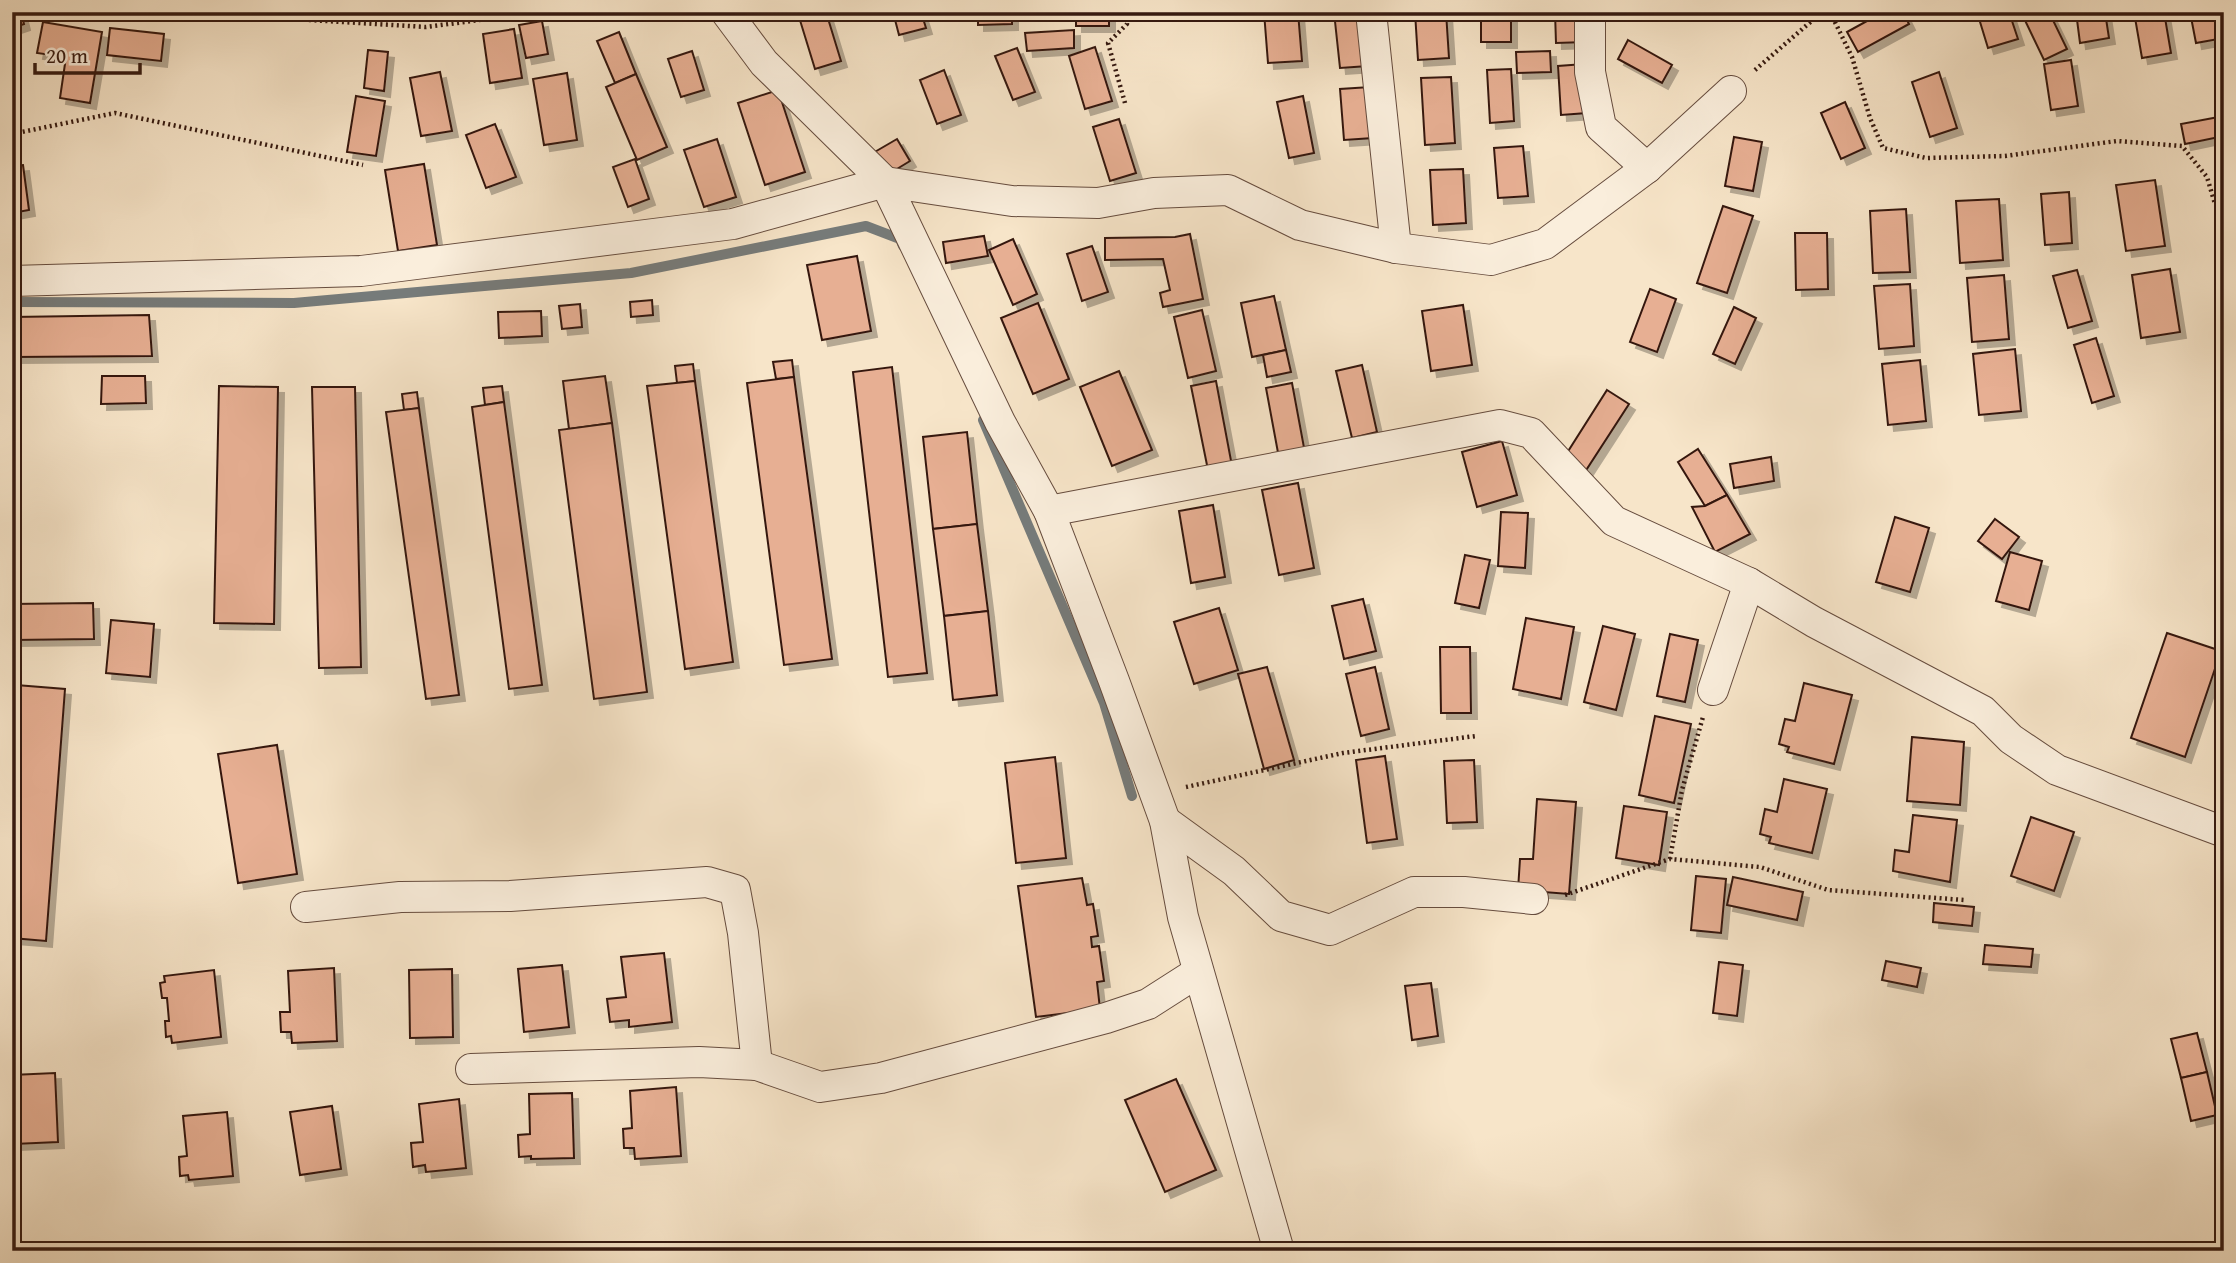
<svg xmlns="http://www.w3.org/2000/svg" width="2236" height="1263" font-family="'Gentium Book Plus',serif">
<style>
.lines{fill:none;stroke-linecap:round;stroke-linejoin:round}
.stream{stroke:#767b7a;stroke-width:10}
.building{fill:#e7af93;stroke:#351910;stroke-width:2;filter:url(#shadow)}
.minor-casing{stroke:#664c3e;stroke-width:32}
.path{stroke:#351910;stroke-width:4.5;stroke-dasharray:2 3.5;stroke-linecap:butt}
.minor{stroke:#faeedc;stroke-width:30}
</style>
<defs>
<filter id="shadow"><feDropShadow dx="6" dy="6" stdDeviation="0" flood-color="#0004"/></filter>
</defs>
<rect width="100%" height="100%" fill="#f7e5c9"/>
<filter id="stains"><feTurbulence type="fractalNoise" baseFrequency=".00286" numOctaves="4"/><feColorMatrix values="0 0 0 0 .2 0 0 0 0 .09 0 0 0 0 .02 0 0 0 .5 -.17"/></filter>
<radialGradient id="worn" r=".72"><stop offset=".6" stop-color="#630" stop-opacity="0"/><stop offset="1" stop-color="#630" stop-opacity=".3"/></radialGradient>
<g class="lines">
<g class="stream">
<path d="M 12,302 L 294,303 L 631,273 L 866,226 L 900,239 L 903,246"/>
<path d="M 983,420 L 1104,703 L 1132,796"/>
</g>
</g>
<g class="building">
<path d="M 12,12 L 21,12 L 24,24 L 12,28 Z"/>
<path d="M 815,12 L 826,12 L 841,61 L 815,69 L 799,17 Z"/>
<path d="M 893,12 L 921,12 L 926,28 L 899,35 Z"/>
<path d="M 978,12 L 1012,12 L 1012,24 L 978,25 Z"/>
<rect x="1076" y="12" width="33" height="14"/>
<path d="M 1264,12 L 1298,12 L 1302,61 L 1268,63 Z"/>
<path d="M 1334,12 L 1363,12 L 1368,66 L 1340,68 Z"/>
<path d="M 1415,12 L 1446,12 L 1449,58 L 1418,60 Z"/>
<rect x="1481" y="12" width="30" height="30"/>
<path d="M 1555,12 L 1585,12 L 1586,42 L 1556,43 Z"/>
<path d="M 1877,12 L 1903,12 L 1909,24 L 1858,52 L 1847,32 L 1878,15 Z"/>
<path d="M 1977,12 L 2009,12 L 2018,39 L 1988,48 Z"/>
<path d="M 2021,12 L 2049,12 L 2067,49 L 2044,60 Z"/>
<path d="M 2076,12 L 2105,12 L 2109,38 L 2080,43 Z"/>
<path d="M 2134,12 L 2164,12 L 2171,53 L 2142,58 Z"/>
<path d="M 2190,12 L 2222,12 L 2224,38 L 2196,43 Z"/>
<path d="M 542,21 L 548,54 L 526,58 L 519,25 Z"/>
<path d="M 43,22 L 102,32 L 90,103 L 60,98 L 66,57 L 37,53 Z"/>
<path d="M 110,28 L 164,34 L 161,61 L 107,55 Z"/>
<path d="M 514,29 L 522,78 L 490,83 L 483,34 Z"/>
<path d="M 1074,30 L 1074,48 L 1027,51 L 1025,33 Z"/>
<path d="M 619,32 L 636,74 L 615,83 L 597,41 Z"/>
<path d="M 1628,40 L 1672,65 L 1662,83 L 1618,59 Z"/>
<path d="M 1095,47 L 1112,101 L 1085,109 L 1069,56 Z"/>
<path d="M 1017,48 L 1035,92 L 1013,100 L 995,56 Z"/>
<path d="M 368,50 L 388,52 L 384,91 L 364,88 Z"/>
<path d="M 692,51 L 704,90 L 681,97 L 668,59 Z"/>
<path d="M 1550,51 L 1551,72 L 1517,73 L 1516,52 Z"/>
<path d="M 2071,60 L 2078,106 L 2051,110 L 2044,64 Z"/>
<path d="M 1584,64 L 1587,113 L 1561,115 L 1558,66 Z"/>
<path d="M 1511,69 L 1514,121 L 1490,123 L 1487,70 Z"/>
<path d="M 944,70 L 961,115 L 937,124 L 920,80 Z"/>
<path d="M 440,72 L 452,131 L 421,136 L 410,78 Z"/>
<path d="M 1939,72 L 1957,128 L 1930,137 L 1912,82 Z"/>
<path d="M 567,73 L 577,140 L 544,145 L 533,79 Z"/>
<path d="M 636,74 L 667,147 L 637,160 L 606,87 Z"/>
<path d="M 1451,77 L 1455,143 L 1425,145 L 1421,78 Z"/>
<path d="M 1370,87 L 1373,138 L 1344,140 L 1340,89 Z"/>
<path d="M 778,90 L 805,172 L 765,185 L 738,103 Z"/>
<path d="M 356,96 L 385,101 L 376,156 L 347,152 Z"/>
<path d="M 1303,96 L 1314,153 L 1289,158 L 1277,102 Z"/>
<path d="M 1845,102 L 1865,148 L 1841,159 L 1821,113 Z"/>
<path d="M 2224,116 L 2224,136 L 2185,144 L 2181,124 Z"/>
<path d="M 1119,119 L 1136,173 L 1110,181 L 1093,127 Z"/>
<path d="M 495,124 L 516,177 L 486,188 L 466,135 Z"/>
<path d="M 1734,137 L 1762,142 L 1753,191 L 1725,186 Z"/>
<path d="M 717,139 L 736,197 L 704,207 L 684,150 Z"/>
<path d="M 897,139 L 910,161 L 887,175 L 873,153 Z"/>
<path d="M 1523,146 L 1528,196 L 1498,198 L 1494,148 Z"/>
<path d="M 635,159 L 649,199 L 628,207 L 613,167 Z"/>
<path d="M 424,164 L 437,245 L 398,251 L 385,170 Z"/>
<path d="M 23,165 L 29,210 L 12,213 L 12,166 Z"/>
<path d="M 1463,169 L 1466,223 L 1433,225 L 1430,170 Z"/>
<path d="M 2155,180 L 2165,246 L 2126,251 L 2116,185 Z"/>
<path d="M 2069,192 L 2072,243 L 2045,245 L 2041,194 Z"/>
<path d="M 1999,199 L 2003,260 L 1960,263 L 1956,201 Z"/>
<path d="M 1723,206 L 1753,216 L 1727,293 L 1697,283 Z"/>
<path d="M 1906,209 L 1910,272 L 1873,273 L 1870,211 Z"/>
<path d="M 2224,209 L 2224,267 L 2218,210 Z"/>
<path d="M 1795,233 L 1827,233 L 1828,289 L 1796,290 Z"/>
<path d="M 1190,234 L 1203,299 L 1163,307 L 1160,293 L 1170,290 L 1163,259 L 1105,260 L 1105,238 L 1175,237 Z"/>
<path d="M 984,236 L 988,256 L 946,263 L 943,242 Z"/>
<path d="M 1013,239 L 1037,294 L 1013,305 L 989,250 Z"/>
<path d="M 1092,246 L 1108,292 L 1082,301 L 1067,254 Z"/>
<path d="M 857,256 L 871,331 L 822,340 L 807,265 Z"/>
<path d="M 2170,269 L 2180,332 L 2141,338 L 2132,275 Z"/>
<path d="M 2077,270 L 2092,321 L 2068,328 L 2053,276 Z"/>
<path d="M 2004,275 L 2009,339 L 1972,342 L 1967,278 Z"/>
<path d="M 1910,284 L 1914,346 L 1879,349 L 1874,286 Z"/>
<path d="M 1650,289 L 1676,299 L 1657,352 L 1630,342 Z"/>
<path d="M 1274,296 L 1286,350 L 1252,357 L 1241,303 Z"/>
<path d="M 652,300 L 653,315 L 631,317 L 630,302 Z"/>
<path d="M 1038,303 L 1069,379 L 1033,394 L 1001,318 Z"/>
<path d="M 580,304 L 582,327 L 562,329 L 559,306 Z"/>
<path d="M 1463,305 L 1472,365 L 1431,371 L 1422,311 Z"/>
<path d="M 1734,307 L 1756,318 L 1735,364 L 1713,354 Z"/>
<path d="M 1202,310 L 1216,371 L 1188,378 L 1174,317 Z"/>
<path d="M 541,311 L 542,336 L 499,338 L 498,312 Z"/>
<path d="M 149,315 L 152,356 L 12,357 L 12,317 Z"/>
<path d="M 2096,338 L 2114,396 L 2092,403 L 2074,345 Z"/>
<path d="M 2015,349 L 2021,411 L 1979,415 L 1973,354 Z"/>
<path d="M 1286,350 L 1291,372 L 1267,377 L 1263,355 Z"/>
<path d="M 792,360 L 794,377 L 776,379 L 773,362 Z"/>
<path d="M 1920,360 L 1926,421 L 1888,425 L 1882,364 Z"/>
<path d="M 693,364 L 695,381 L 677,383 L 675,366 Z"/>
<path d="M 1362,365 L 1377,432 L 1352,438 L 1336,371 Z"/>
<path d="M 892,367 L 927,673 L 888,677 L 853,372 Z"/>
<path d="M 1119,371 L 1152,450 L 1112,466 L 1080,387 Z"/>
<path d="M 102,376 L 145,376 L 146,403 L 101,404 Z"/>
<path d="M 605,376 L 612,423 L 569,429 L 563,381 Z"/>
<path d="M 794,377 L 832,659 L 784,665 L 747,383 Z"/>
<path d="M 695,381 L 733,662 L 685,669 L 647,386 Z"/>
<path d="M 1216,381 L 1232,466 L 1208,470 L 1191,386 Z"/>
<path d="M 1292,383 L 1305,453 L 1279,458 L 1266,388 Z"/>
<path d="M 219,386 L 278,387 L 274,624 L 214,623 Z"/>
<path d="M 502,386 L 504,402 L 485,405 L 483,388 Z"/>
<path d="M 312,387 L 355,387 L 361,667 L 319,668 Z"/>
<path d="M 1607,390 L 1629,404 L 1581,478 L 1560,464 Z"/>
<path d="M 417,392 L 419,408 L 404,410 L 402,394 Z"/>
<path d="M 504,402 L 542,685 L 509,689 L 472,407 Z"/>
<path d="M 419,408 L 459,695 L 426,699 L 386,412 Z"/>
<path d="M 612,423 L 647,692 L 594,699 L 559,430 Z"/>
<path d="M 967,432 L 977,524 L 933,529 L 923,437 Z"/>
<path d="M 1502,441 L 1517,495 L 1477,507 L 1462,452 Z"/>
<path d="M 1698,449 L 1727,495 L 1705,506 L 1678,462 Z"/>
<path d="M 1771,457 L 1774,481 L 1734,488 L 1730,464 Z"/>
<path d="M 1298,483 L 1314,568 L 1279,575 L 1262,490 Z"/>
<path d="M 1727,495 L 1750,534 L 1715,552 L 1692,507 L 1705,506 Z"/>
<path d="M 1213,505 L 1225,577 L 1191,583 L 1179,511 Z"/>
<path d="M 1501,512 L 1528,513 L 1525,568 L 1498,566 Z"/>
<path d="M 1895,517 L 1929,528 L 1910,592 L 1876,582 Z"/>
<path d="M 1995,519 L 2019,537 L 2002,559 L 1978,541 Z"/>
<path d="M 977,524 L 988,611 L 944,616 L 933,529 Z"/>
<path d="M 2010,552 L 2042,561 L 2029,610 L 1996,601 Z"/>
<path d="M 1465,555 L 1490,560 L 1479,608 L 1455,603 Z"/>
<path d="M 1363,599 L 1376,651 L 1344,659 L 1332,606 Z"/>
<path d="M 93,603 L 94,639 L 12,640 L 12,604 Z"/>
<path d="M 1219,608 L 1238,670 L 1194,684 L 1174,622 Z"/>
<path d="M 988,611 L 997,695 L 953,700 L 944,616 Z"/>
<path d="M 1526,618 L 1574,627 L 1561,699 L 1513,689 Z"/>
<path d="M 111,620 L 154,624 L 150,677 L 106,673 Z"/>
<path d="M 1603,626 L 1635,634 L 1616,710 L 1584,702 Z"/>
<path d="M 2167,633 L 2221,651 L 2185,757 L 2131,738 Z"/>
<path d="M 1670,634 L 1698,640 L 1685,702 L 1657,696 Z"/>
<path d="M 1440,647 L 1470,647 L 1471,713 L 1441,713 Z"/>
<path d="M 1267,667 L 1294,760 L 1264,769 L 1238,674 Z"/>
<path d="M 1375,667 L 1389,729 L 1361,736 L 1346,674 Z"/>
<path d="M 1804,683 L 1852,695 L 1834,764 L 1787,752 L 1789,747 L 1779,744 L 1785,719 L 1795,721 Z"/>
<path d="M 16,685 L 65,689 L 46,941 L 12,938 L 12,734 Z"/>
<path d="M 1655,716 L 1691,724 L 1674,803 L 1639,795 Z"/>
<path d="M 1912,737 L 1964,742 L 1960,805 L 1907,801 Z"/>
<path d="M 277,745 L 297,874 L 238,883 L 218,754 Z"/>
<path d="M 1385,756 L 1397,839 L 1367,843 L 1356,760 Z"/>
<path d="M 1055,757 L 1066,858 L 1016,863 L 1005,763 Z"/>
<path d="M 1474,760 L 1477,822 L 1447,823 L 1444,761 Z"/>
<path d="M 1784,779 L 1827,789 L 1812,853 L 1769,843 L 1771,837 L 1760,834 L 1765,809 L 1777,812 Z"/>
<path d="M 1537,799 L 1576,802 L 1569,894 L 1518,890 L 1520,859 L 1533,859 Z"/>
<path d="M 1624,806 L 1667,812 L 1659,865 L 1616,858 Z"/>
<path d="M 1913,815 L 1957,820 L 1950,882 L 1893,871 L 1895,850 L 1909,852 Z"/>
<path d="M 2031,817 L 2074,832 L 2054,891 L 2011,876 Z"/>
<path d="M 1696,876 L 1726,879 L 1721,933 L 1691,930 Z"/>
<path d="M 1733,877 L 1803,892 L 1797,920 L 1727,905 Z"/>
<path d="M 1082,878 L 1087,905 L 1093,904 L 1098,936 L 1091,937 L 1092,947 L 1099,946 L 1104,981 L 1097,982 L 1100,1009 L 1036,1017 L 1018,886 Z"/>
<path d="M 1934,903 L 1974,907 L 1972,926 L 1933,922 Z"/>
<path d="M 1985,945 L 2033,949 L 2031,967 L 1983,964 Z"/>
<path d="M 664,953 L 672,1022 L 629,1027 L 629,1020 L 610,1022 L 607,999 L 626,997 L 621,957 Z"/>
<path d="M 1886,961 L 1921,968 L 1917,987 L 1882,980 Z"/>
<path d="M 1719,962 L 1743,965 L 1737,1016 L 1713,1013 Z"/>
<path d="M 562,965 L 569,1027 L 524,1032 L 518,969 Z"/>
<path d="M 334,968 L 337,1041 L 292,1043 L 291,1032 L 281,1032 L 280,1012 L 290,1012 L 288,971 Z"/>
<path d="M 452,969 L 453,1037 L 410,1038 L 409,970 Z"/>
<path d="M 214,970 L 221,1037 L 172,1043 L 171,1036 L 166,1037 L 165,1021 L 169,1021 L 167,998 L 162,998 L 160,983 L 165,982 L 164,976 Z"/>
<path d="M 1431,983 L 1438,1036 L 1412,1040 L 1405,986 Z"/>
<path d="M 2197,1033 L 2207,1072 L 2181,1078 L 2171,1039 Z"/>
<path d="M 2207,1072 L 2217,1115 L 2191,1121 L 2181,1078 Z"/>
<path d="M 55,1073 L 58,1142 L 14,1144 L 12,1075 Z"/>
<path d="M 1176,1079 L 1216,1170 L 1165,1192 L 1125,1100 Z"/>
<path d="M 676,1087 L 681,1156 L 635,1159 L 634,1148 L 624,1148 L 623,1129 L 632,1128 L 630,1091 Z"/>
<path d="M 572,1093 L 574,1158 L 531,1159 L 531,1156 L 519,1157 L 518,1135 L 530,1134 L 529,1094 Z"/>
<path d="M 459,1099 L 466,1168 L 426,1172 L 425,1165 L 413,1167 L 411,1143 L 423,1142 L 419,1104 Z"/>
<path d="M 332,1106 L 341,1169 L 300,1175 L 290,1112 Z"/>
<path d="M 227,1112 L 233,1176 L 189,1180 L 188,1175 L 180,1176 L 179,1157 L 187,1156 L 183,1116 Z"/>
</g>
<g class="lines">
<defs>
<g id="minor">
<path d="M 1371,12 L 1396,248"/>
<path d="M 1590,12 L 1590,72 L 1601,127 L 1647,168"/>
<path d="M 12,281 L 361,271 L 733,224 L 885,182 L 764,63 L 726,12"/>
<path d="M 1049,511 L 1500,425 L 1531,433 L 1614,521 L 1749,583 L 1814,622 L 1983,711 L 2011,739 L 2057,770 L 2224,832"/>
<path d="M 1713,690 L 1749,583"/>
<path d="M 1165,821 L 1234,871 L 1281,916 L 1330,930 L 1414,892 L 1464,892 L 1533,899"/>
<path d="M 306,907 L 400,897 L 510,896 L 707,882 L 735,890 L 743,933 L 757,1065"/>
<path d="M 471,1069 L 699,1062 L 757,1065 L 820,1087 L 881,1078 L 1106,1018 L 1148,1004 L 1198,972"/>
<path d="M 1279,1251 L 1183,917 L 1165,821 L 1114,681 L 1049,511 L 1000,422 L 885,182 L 1012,201 L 1098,203 L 1154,193 L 1228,190 L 1300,225 L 1396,248 L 1491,260 L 1545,244 L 1647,168 L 1731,91"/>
</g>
</defs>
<use href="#minor" class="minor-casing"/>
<g class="path">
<path d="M 1830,12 L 1852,57 L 1870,118 L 1883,148 L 1926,158 L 2005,156 L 2117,141 L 2182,146 L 2207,177 L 2215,204 L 2224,203"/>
<path d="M 309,20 L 426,27 L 541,12"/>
<path d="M 1755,70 L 1822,12"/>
<path d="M 1125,103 L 1108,43 L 1127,24 L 1126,12"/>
<path d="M 12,134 L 115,113 L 363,165"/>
<path d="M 1186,787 L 1343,753 L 1476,736"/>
<path d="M 1670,859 L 1682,790 L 1703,717"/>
<path d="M 1565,895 L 1670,859 L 1760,867 L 1828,890 L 1964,900"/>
</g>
<use href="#minor" class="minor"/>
</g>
<rect width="2236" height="1263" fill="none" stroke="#f7e5c9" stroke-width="42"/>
<rect x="14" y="14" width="2208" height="1235" fill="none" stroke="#351910" stroke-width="3.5"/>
<rect x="21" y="21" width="2194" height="1221" fill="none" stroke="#351910" stroke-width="2"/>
<path d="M35 63v10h105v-10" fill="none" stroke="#351910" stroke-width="3.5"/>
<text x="46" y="63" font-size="21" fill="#351910" stroke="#faeedc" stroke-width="5" paint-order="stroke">20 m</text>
<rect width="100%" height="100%" filter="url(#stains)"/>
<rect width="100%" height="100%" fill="url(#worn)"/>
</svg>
